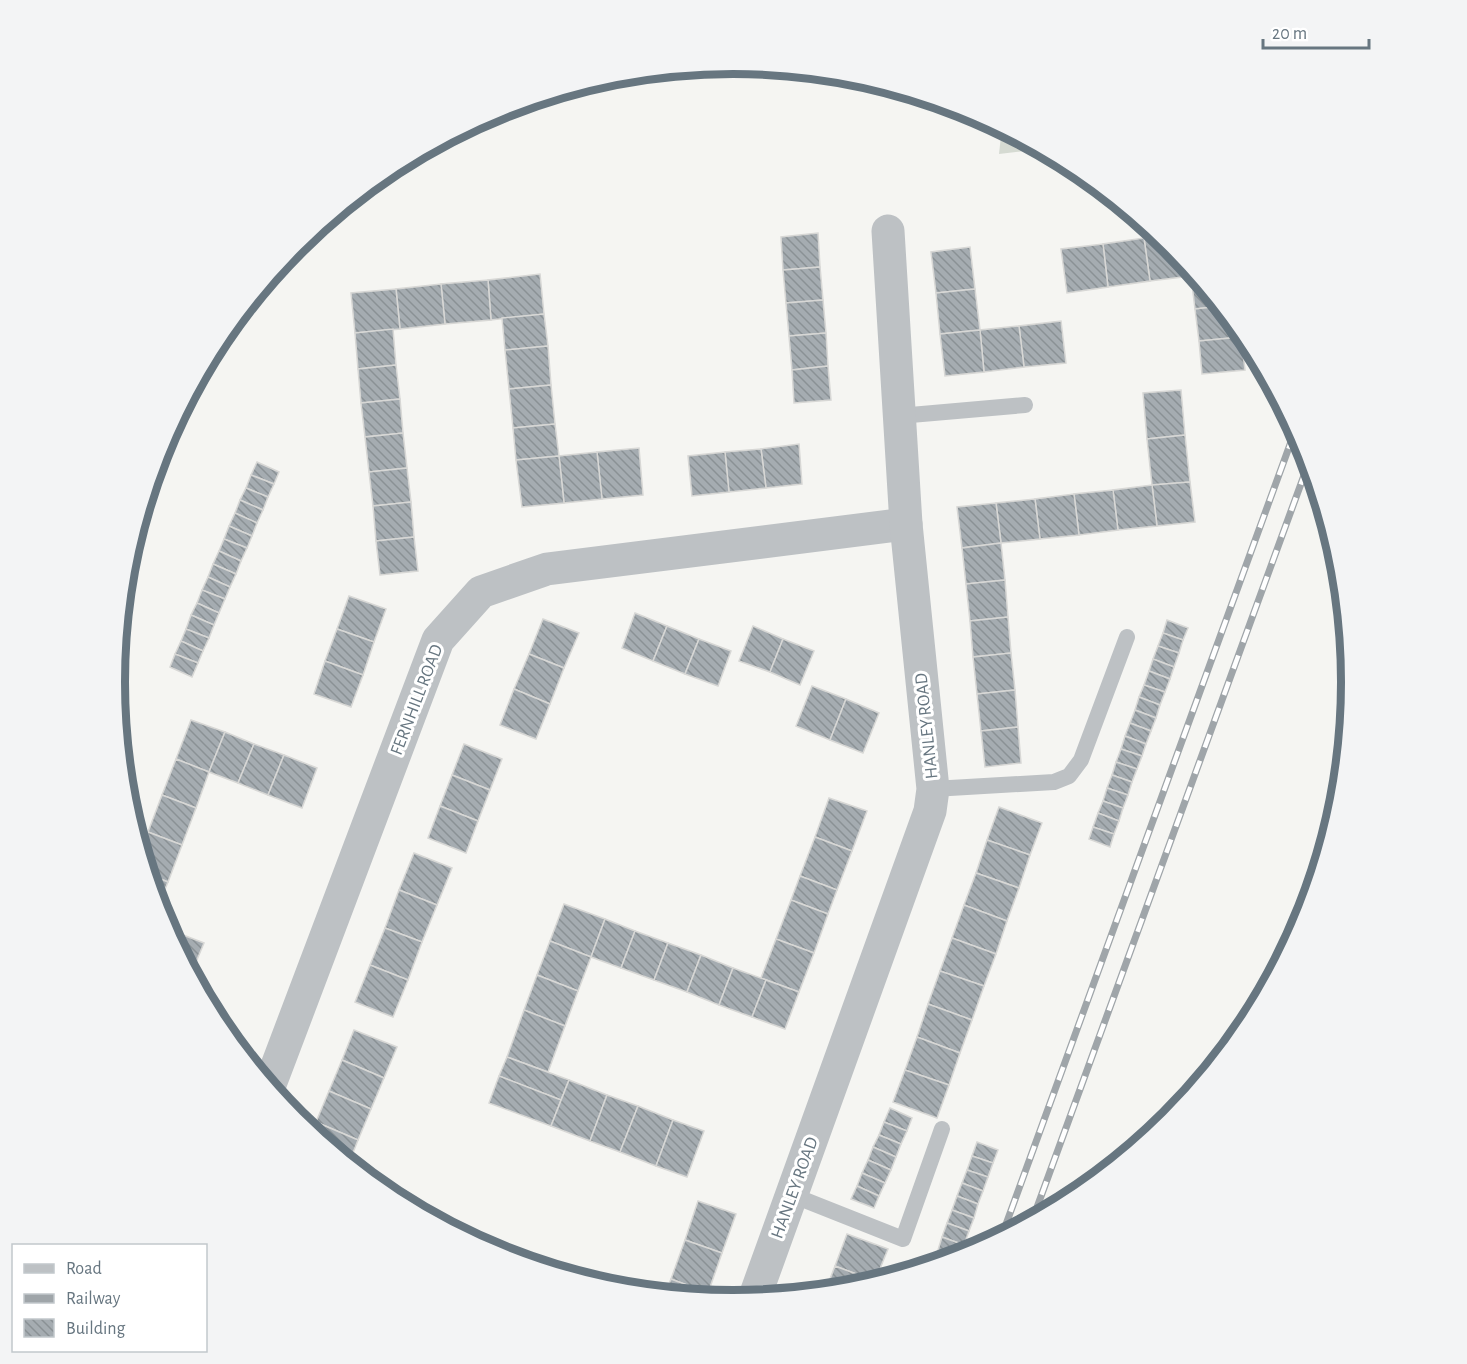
<svg xmlns="http://www.w3.org/2000/svg" width="1467" height="1364" font-family="'Alegreya Sans',sans-serif">
<style>
.green{fill:#d5dad2}
.building{fill:url(#building-back-hatch);stroke:#d7d7d5;stroke-width:1.5}
.lines{fill:none;stroke-linecap:round;stroke-linejoin:round}
.lane{stroke:#bdc1c4;stroke-width:16}
.street{stroke:#bdc1c4;stroke-width:33}
.rail-casing{stroke:#9fa5a9;stroke-width:7}
.rail{stroke:#fff;stroke-width:4.5;stroke-dasharray:14;stroke-linecap:butt}
.labels{text-anchor:middle;dominant-baseline:central;stroke-width:6;stroke-linejoin:round;paint-order:stroke}
.street-label{font-size:18px;fill:#677680;stroke:#fff}
.rim{fill:none;stroke:#677680;stroke-width:8}
</style>
<defs>
<pattern id="building-back-hatch" width="6" height="6" patternUnits="userSpaceOnUse" patternTransform="scale(1.5)"><rect width="6" height="6" fill="#a5acb1"/><path d="M-1 5l2 2M0 0l6 6M5-1l2 2" fill="none" stroke="#8a9195"/></pattern>
</defs>
<rect width="100%" height="100%" fill="#f5f5f2"/>
<path class="green" d="M 1002,127 L 1043,149 L 999,154 Z"/>
<g class="building">
<path d="M 818,233 L 820,267 L 783,270 L 781,237 Z"/>
<path d="M 1161,236 L 1190,268 L 1191,276 L 1150,281 L 1144,238 Z"/>
<path d="M 1144,238 L 1150,281 L 1108,287 L 1103,244 Z"/>
<path d="M 1103,244 L 1108,287 L 1067,293 L 1061,249 Z"/>
<path d="M 970,247 L 975,289 L 936,293 L 931,252 Z"/>
<path d="M 820,267 L 823,300 L 786,303 L 783,270 Z"/>
<path d="M 540,274 L 544,314 L 491,320 L 488,280 Z"/>
<path d="M 1197,275 L 1222,306 L 1195,309 L 1191,276 Z"/>
<path d="M 488,280 L 491,320 L 445,324 L 441,284 Z"/>
<path d="M 441,284 L 445,324 L 400,329 L 396,289 Z"/>
<path d="M 396,289 L 400,329 L 355,333 L 351,293 Z"/>
<path d="M 975,289 L 980,330 L 940,334 L 936,293 Z"/>
<path d="M 823,300 L 826,333 L 789,336 L 786,303 Z"/>
<path d="M 1222,306 L 1240,328 L 1241,337 L 1199,341 L 1195,309 Z"/>
<path d="M 544,314 L 548,346 L 505,350 L 502,318 Z"/>
<path d="M 1061,321 L 1066,363 L 1024,367 L 1019,326 Z"/>
<path d="M 1019,326 L 1024,367 L 984,372 L 980,330 Z"/>
<path d="M 393,329 L 396,365 L 358,369 L 355,333 Z"/>
<path d="M 980,330 L 984,372 L 945,376 L 940,334 Z"/>
<path d="M 826,333 L 828,366 L 792,370 L 789,336 Z"/>
<path d="M 1241,337 L 1245,370 L 1202,374 L 1199,341 Z"/>
<path d="M 548,346 L 551,385 L 509,389 L 505,350 Z"/>
<path d="M 396,365 L 400,399 L 361,403 L 358,369 Z"/>
<path d="M 828,366 L 831,400 L 794,403 L 792,370 Z"/>
<path d="M 551,385 L 555,424 L 513,428 L 509,389 Z"/>
<path d="M 1181,390 L 1185,435 L 1147,439 L 1143,393 Z"/>
<path d="M 400,399 L 403,433 L 365,437 L 361,403 Z"/>
<path d="M 555,424 L 559,456 L 516,460 L 513,428 Z"/>
<path d="M 403,433 L 407,468 L 369,472 L 365,437 Z"/>
<path d="M 1185,435 L 1190,482 L 1152,485 L 1147,439 Z"/>
<path d="M 799,444 L 802,484 L 766,488 L 761,449 Z"/>
<path d="M 639,448 L 643,495 L 602,499 L 597,452 Z"/>
<path d="M 761,449 L 766,488 L 729,492 L 725,452 Z"/>
<path d="M 597,452 L 602,499 L 564,503 L 559,456 Z"/>
<path d="M 725,452 L 729,492 L 692,496 L 688,456 Z"/>
<path d="M 559,456 L 564,503 L 522,507 L 516,460 Z"/>
<path d="M 257,462 L 279,472 L 274,484 L 251,475 Z"/>
<path d="M 407,468 L 411,502 L 373,506 L 369,472 Z"/>
<path d="M 251,475 L 274,484 L 268,497 L 246,488 Z"/>
<path d="M 1190,482 L 1195,522 L 1157,526 L 1152,485 Z"/>
<path d="M 1152,485 L 1157,526 L 1118,530 L 1113,490 Z"/>
<path d="M 246,488 L 268,497 L 263,510 L 240,500 Z"/>
<path d="M 1113,490 L 1118,530 L 1079,535 L 1074,494 Z"/>
<path d="M 1074,494 L 1079,535 L 1040,539 L 1035,499 Z"/>
<path d="M 1035,499 L 1040,539 L 1001,543 L 996,503 Z"/>
<path d="M 240,500 L 263,510 L 257,523 L 235,513 Z"/>
<path d="M 411,502 L 414,537 L 376,541 L 373,506 Z"/>
<path d="M 996,503 L 1001,543 L 962,548 L 957,507 Z"/>
<path d="M 235,513 L 257,523 L 252,536 L 229,526 Z"/>
<path d="M 229,526 L 252,536 L 247,548 L 224,539 Z"/>
<path d="M 414,537 L 418,571 L 380,575 L 376,541 Z"/>
<path d="M 224,539 L 247,548 L 241,561 L 219,551 Z"/>
<path d="M 1001,543 L 1005,580 L 966,584 L 962,548 Z"/>
<path d="M 219,551 L 241,561 L 236,574 L 213,564 Z"/>
<path d="M 213,564 L 236,574 L 230,587 L 208,577 Z"/>
<path d="M 208,577 L 230,587 L 225,599 L 202,590 Z"/>
<path d="M 1005,580 L 1008,617 L 970,621 L 966,584 Z"/>
<path d="M 202,590 L 225,599 L 219,613 L 197,603 Z"/>
<path d="M 349,596 L 386,609 L 374,642 L 337,629 Z"/>
<path d="M 197,603 L 219,613 L 214,625 L 191,615 Z"/>
<path d="M 635,613 L 667,626 L 653,661 L 622,648 Z"/>
<path d="M 191,615 L 214,625 L 209,638 L 186,629 Z"/>
<path d="M 1008,617 L 1011,653 L 973,657 L 970,621 Z"/>
<path d="M 543,619 L 579,633 L 564,668 L 529,654 Z"/>
<path d="M 1167,620 L 1188,628 L 1183,640 L 1163,633 Z"/>
<path d="M 667,626 L 699,639 L 685,674 L 653,661 Z"/>
<path d="M 753,626 L 783,639 L 770,672 L 739,661 Z"/>
<path d="M 186,629 L 209,638 L 203,651 L 181,641 Z"/>
<path d="M 337,629 L 374,642 L 363,675 L 325,661 Z"/>
<path d="M 1163,633 L 1183,640 L 1179,653 L 1158,646 Z"/>
<path d="M 699,639 L 731,651 L 718,686 L 685,674 Z"/>
<path d="M 783,639 L 814,651 L 800,685 L 770,672 Z"/>
<path d="M 181,641 L 203,651 L 198,663 L 175,654 Z"/>
<path d="M 1158,646 L 1179,653 L 1174,667 L 1153,659 Z"/>
<path d="M 1011,653 L 1015,690 L 977,694 L 973,657 Z"/>
<path d="M 175,654 L 198,663 L 192,677 L 170,667 Z"/>
<path d="M 529,654 L 564,668 L 550,704 L 514,689 Z"/>
<path d="M 1153,659 L 1174,667 L 1170,679 L 1149,671 Z"/>
<path d="M 325,661 L 363,675 L 351,707 L 314,694 Z"/>
<path d="M 1149,671 L 1170,679 L 1165,692 L 1144,685 Z"/>
<path d="M 1144,685 L 1165,692 L 1160,705 L 1139,697 Z"/>
<path d="M 812,686 L 846,699 L 830,740 L 796,726 Z"/>
<path d="M 514,689 L 550,704 L 536,739 L 500,725 Z"/>
<path d="M 1015,690 L 1018,727 L 981,731 L 977,694 Z"/>
<path d="M 1139,697 L 1160,705 L 1156,718 L 1135,710 Z"/>
<path d="M 846,699 L 879,713 L 863,753 L 830,740 Z"/>
<path d="M 1135,710 L 1156,718 L 1151,731 L 1130,723 Z"/>
<path d="M 191,720 L 225,732 L 209,772 L 176,759 Z"/>
<path d="M 1130,723 L 1151,731 L 1146,744 L 1125,736 Z"/>
<path d="M 1018,727 L 1021,763 L 985,767 L 981,731 Z"/>
<path d="M 225,732 L 254,744 L 238,783 L 209,772 Z"/>
<path d="M 1125,736 L 1146,744 L 1142,756 L 1121,749 Z"/>
<path d="M 254,744 L 284,755 L 268,795 L 238,783 Z"/>
<path d="M 464,744 L 502,759 L 490,790 L 452,775 Z"/>
<path d="M 1121,749 L 1142,756 L 1137,769 L 1116,762 Z"/>
<path d="M 284,755 L 317,768 L 302,808 L 268,795 Z"/>
<path d="M 176,759 L 209,772 L 196,808 L 162,795 Z"/>
<path d="M 1116,762 L 1137,769 L 1132,782 L 1112,775 Z"/>
<path d="M 452,775 L 490,790 L 478,821 L 440,806 Z"/>
<path d="M 1112,775 L 1132,782 L 1128,795 L 1107,788 Z"/>
<path d="M 1107,788 L 1128,795 L 1123,808 L 1103,801 Z"/>
<path d="M 162,795 L 196,808 L 182,845 L 148,832 Z"/>
<path d="M 829,798 L 867,811 L 852,851 L 815,837 Z"/>
<path d="M 1103,801 L 1123,808 L 1119,821 L 1098,813 Z"/>
<path d="M 440,806 L 478,821 L 466,853 L 428,838 Z"/>
<path d="M 999,807 L 1042,823 L 1030,855 L 987,840 Z"/>
<path d="M 1098,813 L 1119,821 L 1114,834 L 1093,827 Z"/>
<path d="M 1093,827 L 1114,834 L 1110,847 L 1089,839 Z"/>
<path d="M 148,832 L 182,845 L 168,882 L 148,874 L 141,850 Z"/>
<path d="M 815,837 L 852,851 L 837,890 L 800,876 Z"/>
<path d="M 987,840 L 1030,855 L 1019,888 L 976,873 Z"/>
<path d="M 414,853 L 452,868 L 437,905 L 399,890 Z"/>
<path d="M 976,873 L 1019,888 L 1007,921 L 964,905 Z"/>
<path d="M 148,874 L 168,882 L 158,906 Z"/>
<path d="M 800,876 L 837,890 L 828,914 L 791,900 Z"/>
<path d="M 399,890 L 437,905 L 422,942 L 385,928 Z"/>
<path d="M 791,900 L 828,914 L 814,953 L 776,939 Z"/>
<path d="M 564,904 L 605,919 L 591,957 L 550,941 Z"/>
<path d="M 964,905 L 1007,921 L 996,954 L 952,938 Z"/>
<path d="M 605,919 L 635,931 L 621,968 L 591,957 Z"/>
<path d="M 385,928 L 422,942 L 408,980 L 370,965 Z"/>
<path d="M 170,930 L 204,943 L 191,974 L 169,933 Z"/>
<path d="M 635,931 L 668,943 L 654,980 L 621,968 Z"/>
<path d="M 952,938 L 996,954 L 984,986 L 940,971 Z"/>
<path d="M 776,939 L 814,953 L 799,992 L 761,978 Z"/>
<path d="M 550,941 L 591,957 L 578,991 L 537,975 Z"/>
<path d="M 668,943 L 701,955 L 687,992 L 654,980 Z"/>
<path d="M 701,955 L 733,968 L 719,1005 L 687,992 Z"/>
<path d="M 370,965 L 408,980 L 393,1017 L 355,1002 Z"/>
<path d="M 733,968 L 766,980 L 752,1017 L 719,1005 Z"/>
<path d="M 940,971 L 984,986 L 972,1020 L 928,1004 Z"/>
<path d="M 537,975 L 578,991 L 565,1026 L 524,1010 Z"/>
<path d="M 766,980 L 799,992 L 785,1029 L 752,1017 Z"/>
<path d="M 928,1004 L 972,1020 L 960,1053 L 917,1037 Z"/>
<path d="M 524,1010 L 565,1026 L 548,1072 L 507,1057 Z"/>
<path d="M 354,1030 L 397,1047 L 384,1078 L 342,1060 Z"/>
<path d="M 917,1037 L 960,1053 L 949,1085 L 905,1070 Z"/>
<path d="M 507,1057 L 569,1080 L 561,1100 L 499,1076 Z"/>
<path d="M 342,1060 L 384,1078 L 371,1109 L 329,1091 Z"/>
<path d="M 905,1070 L 949,1085 L 937,1118 L 893,1102 Z"/>
<path d="M 499,1076 L 561,1100 L 551,1126 L 489,1103 Z"/>
<path d="M 569,1080 L 607,1095 L 590,1141 L 551,1126 Z"/>
<path d="M 329,1091 L 371,1109 L 358,1140 L 316,1122 Z"/>
<path d="M 607,1095 L 638,1106 L 620,1152 L 590,1141 Z"/>
<path d="M 638,1106 L 673,1120 L 656,1166 L 620,1152 Z"/>
<path d="M 890,1108 L 912,1118 L 907,1131 L 884,1122 Z"/>
<path d="M 673,1120 L 704,1131 L 687,1177 L 656,1166 Z"/>
<path d="M 316,1122 L 358,1140 L 349,1163 L 312,1133 Z"/>
<path d="M 884,1122 L 907,1131 L 901,1144 L 879,1135 Z"/>
<path d="M 879,1135 L 901,1144 L 896,1157 L 873,1147 Z"/>
<path d="M 977,1142 L 998,1150 L 993,1163 L 972,1156 Z"/>
<path d="M 873,1147 L 896,1157 L 891,1170 L 868,1160 Z"/>
<path d="M 972,1156 L 993,1163 L 988,1177 L 967,1170 Z"/>
<path d="M 868,1160 L 891,1170 L 885,1183 L 862,1173 Z"/>
<path d="M 967,1170 L 988,1177 L 983,1191 L 962,1183 Z"/>
<path d="M 862,1173 L 885,1183 L 879,1196 L 857,1186 Z"/>
<path d="M 962,1183 L 983,1191 L 978,1204 L 957,1196 Z"/>
<path d="M 857,1186 L 879,1196 L 874,1208 L 851,1199 Z"/>
<path d="M 957,1196 L 978,1204 L 974,1218 L 952,1210 Z"/>
<path d="M 698,1201 L 736,1214 L 722,1253 L 685,1240 Z"/>
<path d="M 952,1210 L 974,1218 L 969,1231 L 947,1223 Z"/>
<path d="M 947,1223 L 969,1231 L 964,1245 L 942,1237 Z"/>
<path d="M 847,1234 L 888,1249 L 875,1281 L 835,1266 Z"/>
<path d="M 942,1237 L 964,1245 L 959,1257 L 938,1250 Z"/>
<path d="M 685,1240 L 722,1253 L 708,1293 L 671,1279 Z"/>
<path d="M 835,1266 L 875,1281 L 875,1283 L 854,1289 L 825,1292 Z"/>
<path d="M 671,1279 L 708,1293 L 706,1298 L 665,1294 Z"/>
</g>
<g class="lines">
<g class="lane">
<path d="M 899,416 L 1025,405"/>
<path d="M 933,789 L 1054,782 L 1069,776 L 1081,760 L 1127,637"/>
<path d="M 792,1195 L 903,1239 L 942,1129"/>
</g>
<g class="street">
<path d="M 269,1087 L 438,640 L 481,592 L 547,569 L 906,524"/>
<path d="M 754,1299 L 930,811 L 933,789 L 906,524 L 888,231"/>
</g>
<defs>
<g id="rail">
<path d="M 1032,1221 L 1310,459"/>
<path d="M 1001,1238 L 1296,428"/>
</g>
</defs>
<use href="#rail" class="rail-casing"/>
<use href="#rail" class="rail"/>
</g>
<g class="labels">
<g class="street-label">
<text transform="translate(417 700) rotate(-69)">FERNHILL ROAD</text>
<text transform="translate(927 726) rotate(-96)">HANLEY ROAD</text>
<text transform="translate(795 1188) rotate(-70)">HANLEY ROAD</text>
</g>
</g>
<path d="M0 0H1467V1364H0ZM125 682a608 608 0 1 1 1216 0a608 608 0 1 1-1216 0Z" fill="#f3f4f5" fill-rule="evenodd"/>
<path class="rim" d="M125 682a608 608 0 1 1 1216 0a608 608 0 1 1-1216 0Z"/>
<rect x="12" y="1244" width="195" height="108" fill="#ffffff" stroke="#c2c8cc" stroke-width="1.5"/>
<rect x="24" y="1264" width="30" height="9" fill="#bdc1c4" stroke="#c2c8cc" stroke-width="1.5"/>
<text x="66" y="1274" font-size="18" fill="#677680">Road</text>
<rect x="24" y="1294" width="30" height="9" fill="#9fa5a9" stroke="#c2c8cc" stroke-width="1.5"/>
<text x="66" y="1304" font-size="18" fill="#677680">Railway</text>
<rect x="24" y="1319" width="30" height="18" fill="url(#building-back-hatch)" stroke="#c2c8cc" stroke-width="1.5"/>
<text x="66" y="1334" font-size="18" fill="#677680">Building</text>
<path d="M1263 39v9h106v-9" fill="none" stroke="#677680" stroke-width="3"/>
<text x="1272" y="39" font-size="18" fill="#677680" stroke="#ffffff" stroke-width="4.5" paint-order="stroke">20 m</text>
</svg>
